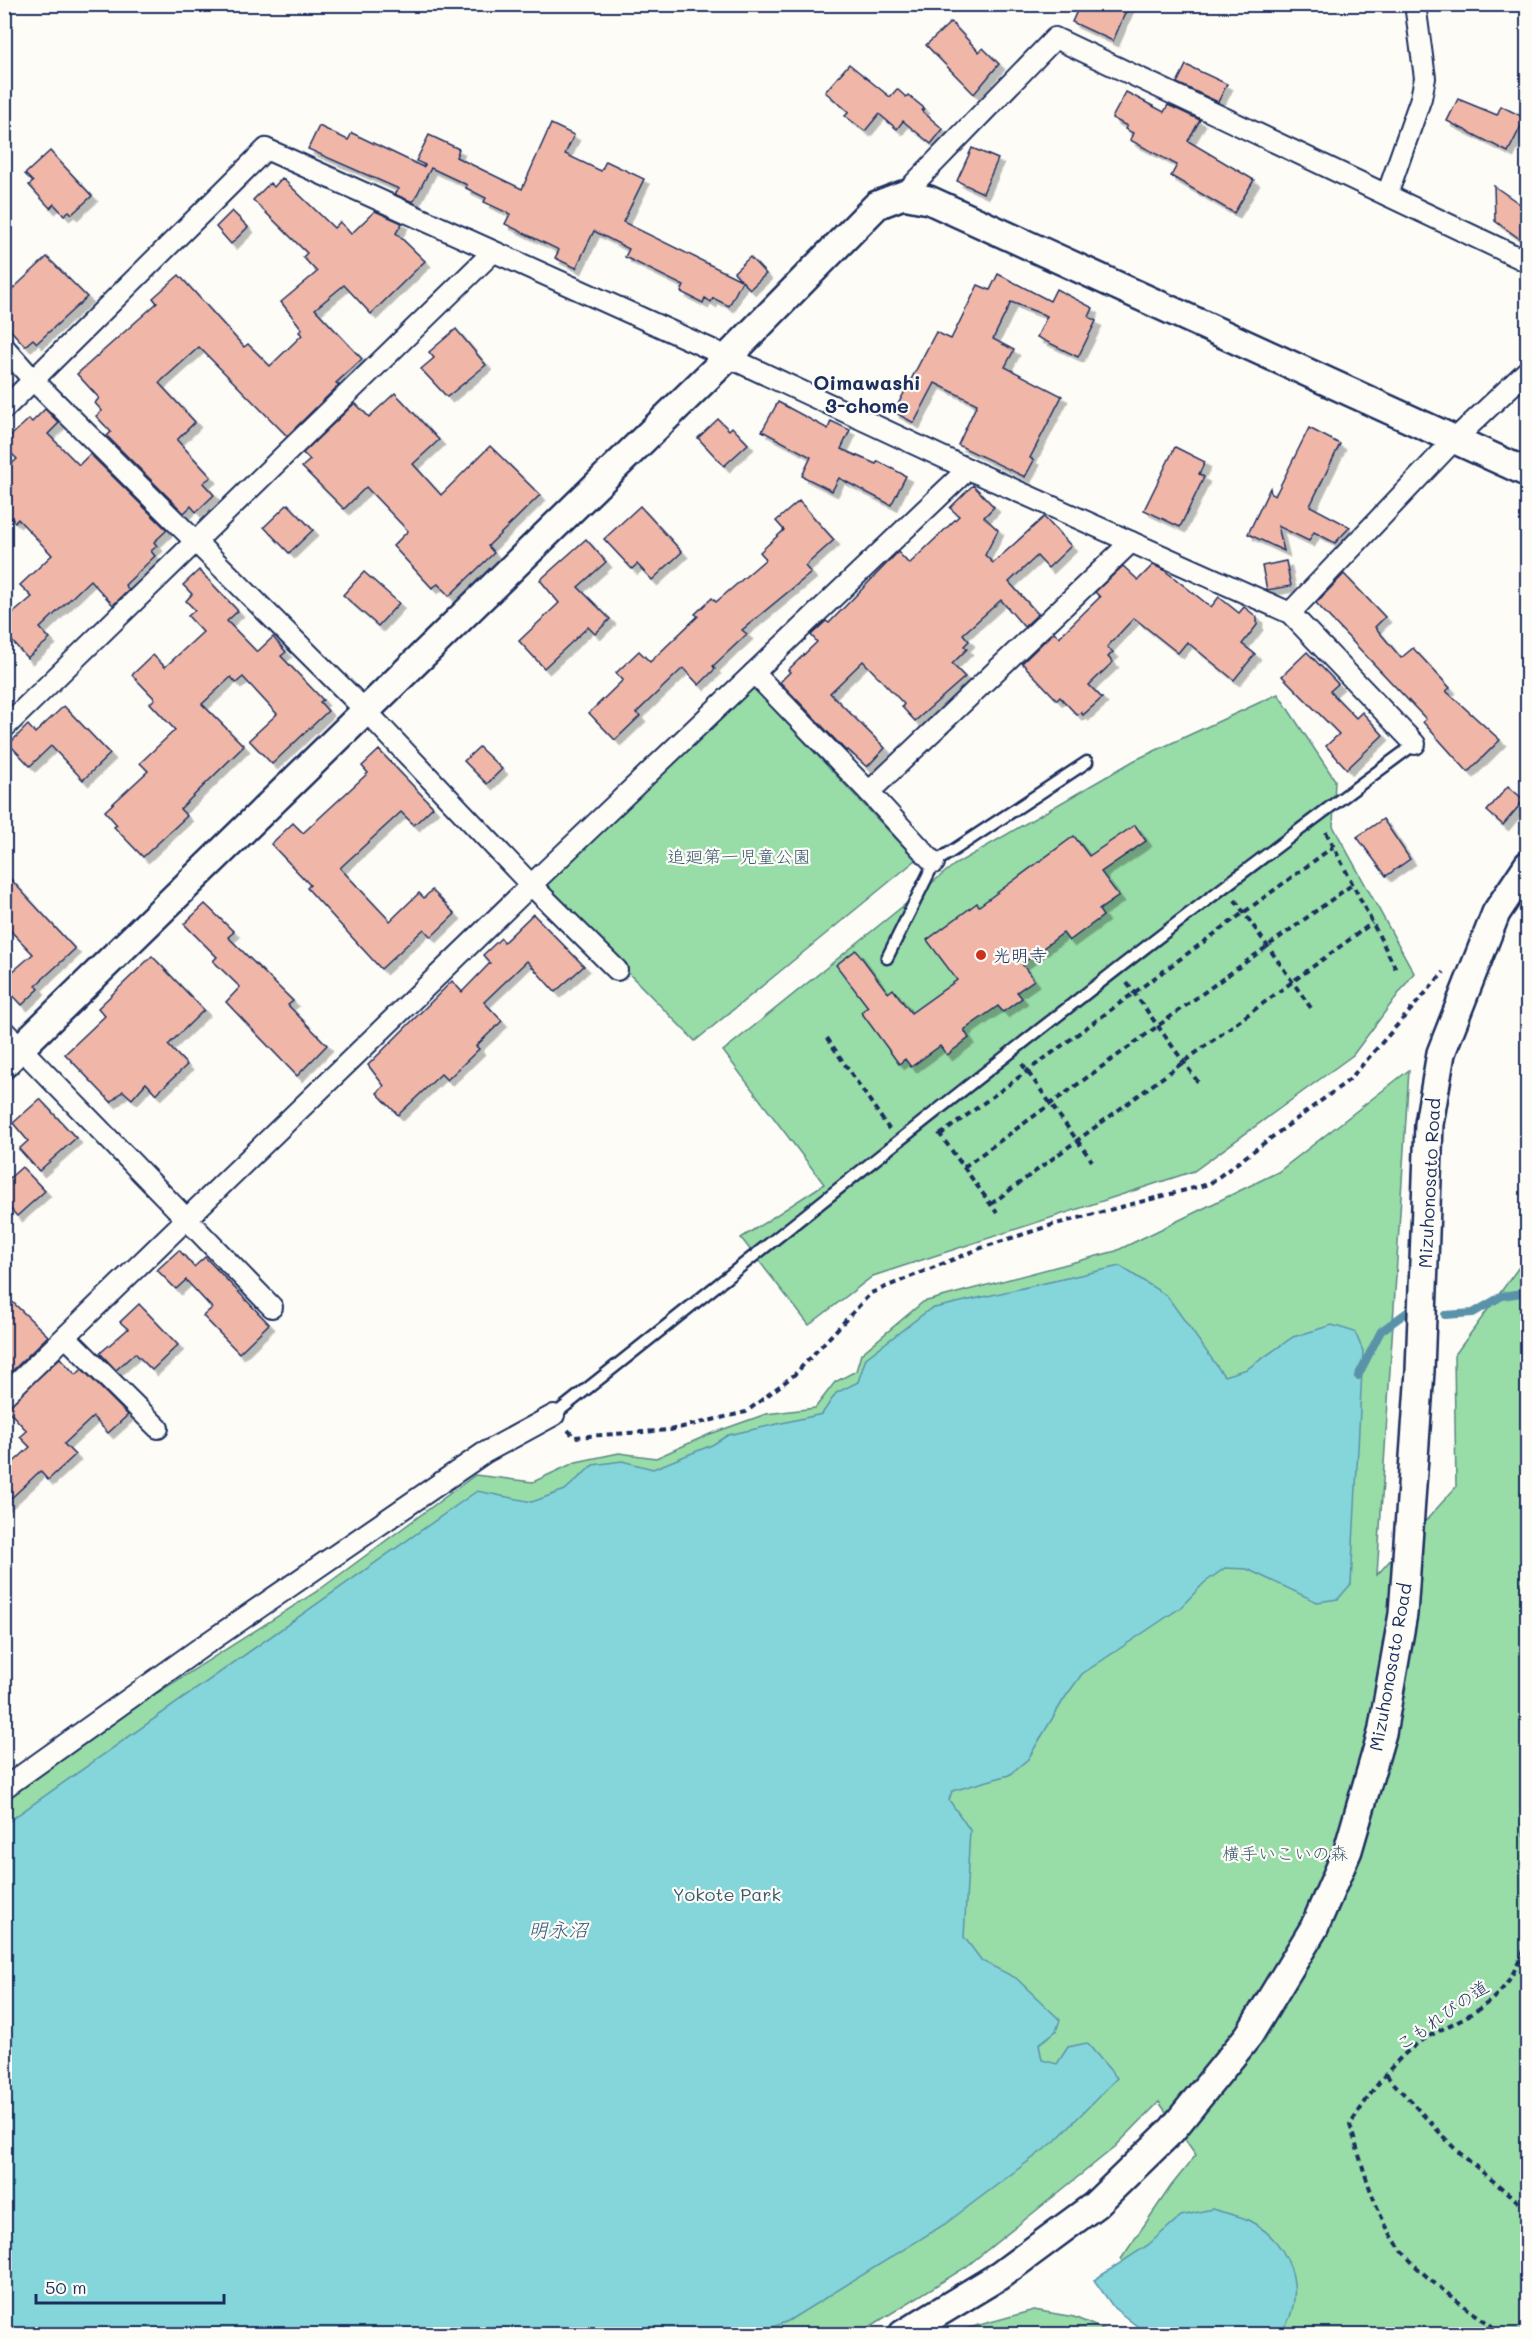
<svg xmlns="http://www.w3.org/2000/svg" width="1532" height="2339" font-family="Mali,'Klee One',sans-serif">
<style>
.green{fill:#98dca8;stroke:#5a8683;stroke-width:1.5}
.water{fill:#84d6db;stroke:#5a93a9;stroke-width:1.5}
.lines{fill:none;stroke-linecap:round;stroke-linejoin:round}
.stream{stroke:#5a93a9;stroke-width:8}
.building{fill:#f0b7a9;stroke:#1b2f5e;stroke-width:1.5;filter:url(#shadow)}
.lane-casing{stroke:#1b2f5e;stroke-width:15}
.street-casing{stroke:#1b2f5e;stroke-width:24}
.secondary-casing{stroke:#1b2f5e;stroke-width:32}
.path{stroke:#1b2f5e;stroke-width:4;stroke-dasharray:6 4.5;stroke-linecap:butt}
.lane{stroke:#fdfcf7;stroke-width:10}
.street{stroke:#fdfcf7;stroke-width:20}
.secondary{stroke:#fdfcf7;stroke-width:27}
.poi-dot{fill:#c8321e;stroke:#fdfcf7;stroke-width:2}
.labels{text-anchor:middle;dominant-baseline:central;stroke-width:4.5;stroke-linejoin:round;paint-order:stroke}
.park-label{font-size:18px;fill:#3a5a70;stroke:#fdfcf7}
.poi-label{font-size:18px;fill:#1b2f5e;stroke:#fdfcf7;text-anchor:start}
.street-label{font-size:18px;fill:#1b2f5e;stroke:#fdfcf7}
.neighbourhood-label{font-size:20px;font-weight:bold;fill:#1b2f5e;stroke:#fdfcf7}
.water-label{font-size:20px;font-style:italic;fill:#35597d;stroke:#fdfcf7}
</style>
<defs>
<filter id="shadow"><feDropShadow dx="5.5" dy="5.5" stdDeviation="0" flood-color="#0004"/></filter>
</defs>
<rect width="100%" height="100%" fill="#fdfcf7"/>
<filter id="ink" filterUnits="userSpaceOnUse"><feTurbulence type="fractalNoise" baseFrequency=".0167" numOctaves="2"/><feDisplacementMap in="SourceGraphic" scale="12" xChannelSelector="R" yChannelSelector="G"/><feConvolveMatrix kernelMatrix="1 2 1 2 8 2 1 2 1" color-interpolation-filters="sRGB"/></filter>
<g filter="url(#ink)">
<g class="green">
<path d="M 753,687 L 916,860 L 695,1041 L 542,885 Z"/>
<path d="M 1278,694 L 1335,780 L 1333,826 L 1414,973 L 1353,1055 L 1194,1171 L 873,1276 L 809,1325 L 741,1238 L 824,1184 L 723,1051 L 954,865 L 1135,760 Z"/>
<path d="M 1409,1070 L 1377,1575 L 1456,1487 L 1454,1356 L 1524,1260 L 1527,1258 L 1527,2334 L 1149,2334 L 1121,2259 L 1171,2186 L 1196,2155 L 1159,2102 L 1115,2147 L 966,2267 L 858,2334 L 5,2334 L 5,1790 L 319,1590 L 475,1475 L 533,1482 L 576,1462 L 619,1453 L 656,1458 L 710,1434 L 766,1414 L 815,1408 L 835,1382 L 856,1371 L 861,1354 L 923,1302 L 1116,1251 L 1278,1172 Z"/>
<path d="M 1034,2310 L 1074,2317 L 1114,2334 L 947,2334 Z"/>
</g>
<g class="water">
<path d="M 1120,1266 L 1167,1296 L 1224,1376 L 1247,1369 L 1293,1337 L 1332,1325 L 1355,1332 L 1363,1351 L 1351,1584 L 1338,1599 L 1317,1602 L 1247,1569 L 1225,1568 L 1204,1583 L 1180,1608 L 1082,1674 L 1064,1699 L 1028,1759 L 1009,1775 L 952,1791 L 949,1800 L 970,1830 L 964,1937 L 982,1961 L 1016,1978 L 1060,2020 L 1056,2031 L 1039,2044 L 1042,2060 L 1057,2064 L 1068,2047 L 1087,2043 L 1117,2078 L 1054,2142 L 945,2224 L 788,2321 L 755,2334 L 5,2334 L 5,1824 L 477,1491 L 532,1502 L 565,1490 L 593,1465 L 622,1461 L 653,1469 L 712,1445 L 728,1435 L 822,1414 L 836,1393 L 858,1382 L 866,1358 L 930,1309 Z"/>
<path d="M 1212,2209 C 1224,2213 1238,2215 1248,2220 C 1282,2237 1303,2275 1291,2314 C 1289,2321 1284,2328 1280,2334 L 1147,2334 L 1114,2308 L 1094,2280 L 1148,2245 L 1181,2216 Z"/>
</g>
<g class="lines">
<g class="stream">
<path d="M 1445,1315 L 1473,1313 L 1502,1296 L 1528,1292"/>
<path d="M 1358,1376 L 1381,1331 L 1406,1313"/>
</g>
</g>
<g class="building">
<path d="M 1080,4 L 1129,4 L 1113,41 L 1072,22 Z"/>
<path d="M 951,22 L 979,52 L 983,48 L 999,64 L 974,94 L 926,45 Z"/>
<path d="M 849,64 L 890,97 L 897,89 L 906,97 L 908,95 L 924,108 L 922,111 L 943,129 L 931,144 L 903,121 L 897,129 L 879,114 L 865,131 L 845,116 L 849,112 L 825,92 Z"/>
<path d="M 1186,65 L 1227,84 L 1218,102 L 1177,83 Z"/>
<path d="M 1126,92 L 1164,112 L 1168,105 L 1200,120 L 1188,141 L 1254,180 L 1234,213 L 1171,176 L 1177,165 L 1130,140 L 1133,133 L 1125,129 L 1127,126 L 1112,118 Z"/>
<path d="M 1458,99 L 1497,115 L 1501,106 L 1525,118 L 1508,152 L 1447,121 Z"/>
<path d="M 551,124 L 574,135 L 565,154 L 601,171 L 606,161 L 644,179 L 623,222 L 741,280 L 734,272 L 750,257 L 766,274 L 750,289 L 742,281 L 729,306 L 713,298 L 711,302 L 705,298 L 703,303 L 681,292 L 684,286 L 625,257 L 629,249 L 594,231 L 576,268 L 555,258 L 559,250 L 505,224 L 510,214 L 484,202 L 486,198 L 466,188 L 467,185 L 431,168 L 413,202 L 394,194 L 399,189 L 308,149 L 319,126 L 348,140 L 352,133 L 423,167 L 425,165 L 416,161 L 429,135 L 459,149 L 456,157 L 522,189 Z"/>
<path d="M 972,148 L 998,159 L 983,193 L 957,181 Z"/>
<path d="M 50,151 L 92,196 L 72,214 L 69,211 L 64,215 L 54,204 L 50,208 L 29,185 L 33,182 L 25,174 Z"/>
<path d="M 282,178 L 334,228 L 340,222 L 351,234 L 375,211 L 402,223 L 396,233 L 425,261 L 371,314 L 344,285 L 315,309 L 362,359 L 336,383 L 339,385 L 287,436 L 199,347 L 159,383 L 195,422 L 177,440 L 211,477 L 203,483 L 214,495 L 196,512 L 191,506 L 184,513 L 107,436 L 111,432 L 96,416 L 102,411 L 95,403 L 99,398 L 77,374 L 157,303 L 153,298 L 179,275 L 244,347 L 248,344 L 270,366 L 302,335 L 299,332 L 302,329 L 281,302 L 317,272 L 303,257 L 307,253 L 253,200 L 270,183 L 274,187 Z"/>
<path d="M 1494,186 L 1527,209 L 1527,244 L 1495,221 Z"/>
<path d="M 232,211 L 248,227 L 231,244 L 216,227 Z"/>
<path d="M 47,257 L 87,297 L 37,343 L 33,339 L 25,346 L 4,323 L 4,297 Z"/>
<path d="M 998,274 L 1050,301 L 1056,289 L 1093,308 L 1089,317 L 1096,321 L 1078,357 L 1037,337 L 1047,316 L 1011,302 L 993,339 L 1014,350 L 1005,367 L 1062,396 L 1030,458 L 1034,460 L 1025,477 L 958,445 L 977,404 L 935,383 L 914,423 L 894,412 L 936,332 L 951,339 L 978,285 L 990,290 Z"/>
<path d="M 456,329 L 486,365 L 447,397 L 421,369 L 434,358 L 429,352 Z"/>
<path d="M 395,393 L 439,440 L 413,464 L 441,495 L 490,446 L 540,495 L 488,546 L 494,553 L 449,596 L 438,584 L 432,588 L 393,546 L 408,531 L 366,487 L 344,509 L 302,467 L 310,460 L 303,453 L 355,403 L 369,417 Z"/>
<path d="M 778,402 L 828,429 L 831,421 L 850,430 L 841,449 L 876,464 L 878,461 L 906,476 L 891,505 L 839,478 L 832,491 L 802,476 L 811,457 L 762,431 Z"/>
<path d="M 45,409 L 59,423 L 48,434 L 79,465 L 90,454 L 167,530 L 154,542 L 157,546 L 151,551 L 155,556 L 125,585 L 129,590 L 114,604 L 113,605 L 90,580 L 40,628 L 50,639 L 27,658 L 4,632 L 4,621 L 32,597 L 20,585 L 52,555 L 18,519 L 15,522 L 4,511 L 4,471 L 17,459 L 4,446 L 4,442 L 29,419 L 32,422 Z"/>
<path d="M 718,419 L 729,430 L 732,427 L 748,444 L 724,466 L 698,438 Z"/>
<path d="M 1309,428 L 1340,444 L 1310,506 L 1350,527 L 1335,543 L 1314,532 L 1309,541 L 1278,526 L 1284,551 L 1248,534 L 1270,488 L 1271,494 L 1275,496 Z"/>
<path d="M 1175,447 L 1205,462 L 1199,474 L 1204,477 L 1180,527 L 1144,510 Z"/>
<path d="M 973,485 L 994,507 L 984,517 L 998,530 L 985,555 L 993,563 L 1044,517 L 1071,546 L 1048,568 L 1037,556 L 1009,582 L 1038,614 L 1024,627 L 1001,600 L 963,634 L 969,641 L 964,646 L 967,649 L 952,664 L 965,677 L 915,721 L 902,707 L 904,704 L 863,661 L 830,693 L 885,748 L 867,767 L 848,750 L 846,751 L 780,682 L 790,672 L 788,670 L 817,642 L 811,635 L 826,621 L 829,623 L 898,552 L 909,564 L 959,516 L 950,508 Z"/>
<path d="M 799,501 L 834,540 L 805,566 L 811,573 L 742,630 L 747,634 L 713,666 L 715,669 L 699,685 L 683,668 L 636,713 L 640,716 L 615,740 L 589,713 L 623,680 L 616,673 L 639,651 L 650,662 L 698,616 L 695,614 L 712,598 L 716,602 L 766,559 L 760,552 L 784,530 L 776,521 Z"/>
<path d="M 288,504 L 313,530 L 289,553 L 264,527 Z"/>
<path d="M 640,506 L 682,552 L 652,580 L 637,564 L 632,569 L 604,539 Z"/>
<path d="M 586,539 L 606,562 L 578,587 L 610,619 L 595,634 L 588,627 L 544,668 L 519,641 L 559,603 L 540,580 Z"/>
<path d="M 1286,561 L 1291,586 L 1267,590 L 1262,566 Z"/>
<path d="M 1153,565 L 1164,570 L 1211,607 L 1219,597 L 1239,613 L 1244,607 L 1257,617 L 1257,625 L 1242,644 L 1255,654 L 1234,680 L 1187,642 L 1178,653 L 1134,618 L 1107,647 L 1113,652 L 1108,657 L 1113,662 L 1089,685 L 1102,698 L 1083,715 L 1081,712 L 1077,715 L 1060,697 L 1057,700 L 1022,663 L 1054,632 L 1059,637 L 1100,597 L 1095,592 L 1123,566 L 1138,580 Z"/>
<path d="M 199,570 L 238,611 L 227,621 L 257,652 L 273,637 L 286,652 L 281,656 L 323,700 L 320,702 L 328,711 L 272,764 L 249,740 L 277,714 L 243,677 L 236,683 L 231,677 L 202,704 L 244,746 L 180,809 L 187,816 L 143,857 L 114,827 L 117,825 L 105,811 L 148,771 L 140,763 L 175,730 L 150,703 L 155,699 L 132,675 L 153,655 L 165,667 L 203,632 L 188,616 L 195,610 L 186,601 L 192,594 L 183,585 Z"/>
<path d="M 364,572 L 399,603 L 378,626 L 343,595 Z"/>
<path d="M 1344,574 L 1385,617 L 1375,627 L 1401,658 L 1413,648 L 1450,688 L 1446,691 L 1500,740 L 1468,772 L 1423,722 L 1426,719 L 1316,603 Z"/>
<path d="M 1307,652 L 1338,684 L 1330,691 L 1356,718 L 1362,712 L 1383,735 L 1347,769 L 1326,746 L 1339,734 L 1282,676 Z"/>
<path d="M 64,706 L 110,754 L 83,780 L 51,746 L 30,766 L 9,744 L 28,725 L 35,733 Z"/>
<path d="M 479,747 L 502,769 L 487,784 L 464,761 Z"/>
<path d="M 379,750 L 433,807 L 414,825 L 401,812 L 340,868 L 390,921 L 419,893 L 424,898 L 432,890 L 455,914 L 431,937 L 424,929 L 381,969 L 307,888 L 310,885 L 271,844 L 293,823 L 303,833 L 368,773 L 362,766 Z"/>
<path d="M 1508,786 L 1524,800 L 1503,825 L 1487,811 Z"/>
<path d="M 1383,819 L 1410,859 L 1386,876 L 1357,837 Z"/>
<path d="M 1135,825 L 1146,841 L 1101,872 L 1119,896 L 1099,910 L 1103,916 L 1069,941 L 1063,933 L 1022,964 L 1034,980 L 1017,992 L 1022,998 L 1003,1012 L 998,1006 L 964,1030 L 969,1038 L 947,1055 L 940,1046 L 911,1067 L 905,1059 L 899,1064 L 861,1012 L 868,1007 L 836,965 L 856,950 L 888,993 L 893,989 L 911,1013 L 957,980 L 927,940 L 977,903 L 979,906 L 1074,836 L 1089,856 Z"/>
<path d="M 4,872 L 75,949 L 36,985 L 39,989 L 22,1005 L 4,986 L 4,979 L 33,954 L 4,924 Z"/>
<path d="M 205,904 L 234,932 L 228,937 L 293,1001 L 288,1005 L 327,1045 L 297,1076 L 226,1002 L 240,987 L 213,961 L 217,957 L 184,924 Z"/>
<path d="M 533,914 L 584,966 L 555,992 L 527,961 L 484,1002 L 502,1021 L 476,1046 L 479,1049 L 447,1080 L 441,1074 L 398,1115 L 377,1093 L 384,1086 L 368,1065 L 452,981 L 462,992 L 490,963 L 483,955 L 501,938 L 504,942 Z"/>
<path d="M 152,956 L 204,1010 L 168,1045 L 187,1065 L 156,1094 L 146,1083 L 132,1099 L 123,1091 L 111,1102 L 65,1054 L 105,1016 L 98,1008 Z"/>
<path d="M 40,1099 L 76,1138 L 39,1171 L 19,1149 L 28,1141 L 13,1123 Z"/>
<path d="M 22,1167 L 45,1191 L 17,1216 L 4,1202 L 4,1183 Z"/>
<path d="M 179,1250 L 194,1267 L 205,1257 L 269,1324 L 239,1353 L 203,1316 L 212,1308 L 186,1280 L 176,1289 L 157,1270 Z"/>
<path d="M 4,1294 L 48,1336 L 4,1379 Z"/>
<path d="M 139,1304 L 178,1345 L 152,1370 L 135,1353 L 116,1370 L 100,1353 L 128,1329 L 120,1322 Z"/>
<path d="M 60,1358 L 76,1375 L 82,1369 L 128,1415 L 108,1433 L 93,1417 L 64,1444 L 75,1455 L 48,1480 L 40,1471 L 4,1505 L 4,1471 L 30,1447 L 20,1437 L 27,1431 L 6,1408 Z"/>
</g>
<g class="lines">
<defs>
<g id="lane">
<path d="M 887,958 L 934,863 L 1087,762"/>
<path d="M 554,1415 C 839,1189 1122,959 1415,744"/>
</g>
<g id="street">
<path d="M 903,195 L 1055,38 L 1528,262"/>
<path d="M 1387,195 L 1421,98 L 1425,78 L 1415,4"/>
<path d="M 4,347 L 34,381 L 366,711 L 531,885 L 617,970"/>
<path d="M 4,409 L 266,149 L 728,357 L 968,469 L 1290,613 L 1415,744"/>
<path d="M 1290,613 L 1454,440 L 1528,370"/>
<path d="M 754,673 L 869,792 L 1131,542"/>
<path d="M 4,728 L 493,252"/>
<path d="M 869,792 L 934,863"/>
<path d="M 4,1031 L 272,1307"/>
<path d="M 66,1337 L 158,1428"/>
<path d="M 4,1396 L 531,885 L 968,469"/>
<path d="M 4,1788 L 203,1646 L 484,1453 L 554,1415"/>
</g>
<g id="secondary">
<path d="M 4,1064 L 728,357 L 877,205 L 903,195 L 929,200 L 1528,473"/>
<path d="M 903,2334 L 999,2276 L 1095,2205 L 1172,2130 L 1249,2035 L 1314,1928 L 1348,1850 L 1382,1733 L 1403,1614 L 1420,1371 L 1429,1124 L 1441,1053 L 1496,913 L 1528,865"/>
</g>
</defs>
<use href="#lane" class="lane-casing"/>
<use href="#street" class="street-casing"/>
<use href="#secondary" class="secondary-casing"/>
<g class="path">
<path d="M 1326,832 L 1396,969"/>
<path d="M 1235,900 L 1311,1008"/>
<path d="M 1127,983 L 1198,1082"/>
<path d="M 827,1038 L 889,1129"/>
<path d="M 1022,1064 L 1092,1161"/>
<path d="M 939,1133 L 997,1213"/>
<path d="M 940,1135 L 1333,847"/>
<path d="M 964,1167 L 1353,884"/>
<path d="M 991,1204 L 1372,923"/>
<path d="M 568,1430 L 574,1437 L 670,1430 L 746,1412 L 794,1375 L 871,1293 L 981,1248 L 1052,1225 L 1209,1184 L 1349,1080 L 1444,972"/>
<path d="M 1528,1706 L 1522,1806 L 1528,1860"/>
<path d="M 1386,2075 L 1456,2150 L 1528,2210"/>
<path d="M 1503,2334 C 1474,2313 1432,2285 1409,2259 C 1376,2223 1364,2170 1350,2125 C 1367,2099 1384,2072 1407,2052 C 1437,2025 1483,2017 1506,1984 C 1515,1972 1521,1956 1528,1943"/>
</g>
<use href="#lane" class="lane"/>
<use href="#street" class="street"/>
<use href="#secondary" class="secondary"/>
</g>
</g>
<circle class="poi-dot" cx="981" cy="955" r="6"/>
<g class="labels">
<g class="park-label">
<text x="739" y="856">追廻第一児童公園</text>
<text x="1285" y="1853">横手いこいの森</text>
<text x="727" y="1894">Yokote Park</text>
</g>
<g class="poi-label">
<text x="993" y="955">光明寺</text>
</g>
<g class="street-label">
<text transform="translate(1429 1183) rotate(-87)">Mizuhonosato Road</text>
<text transform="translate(1390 1667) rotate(-80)">Mizuhonosato Road</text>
<text transform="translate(1442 2015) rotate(-35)">こもれびの道</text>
</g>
<g class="neighbourhood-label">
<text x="867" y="382">Oimawashi<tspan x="867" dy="23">3-chome</tspan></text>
</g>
<g class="water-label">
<text x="558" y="1929">明永沼</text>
</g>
</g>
<rect width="1532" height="2339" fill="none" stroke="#fdfcf7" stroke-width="24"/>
<rect x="12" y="12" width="1508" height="2315" fill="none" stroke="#1b2f5e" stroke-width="2" filter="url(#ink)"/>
<path d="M36 2294v9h188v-9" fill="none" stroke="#1b2f5e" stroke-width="3"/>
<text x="45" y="2294" font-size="18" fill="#1b2f5e" stroke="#fdfcf7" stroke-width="4.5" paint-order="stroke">50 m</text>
</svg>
